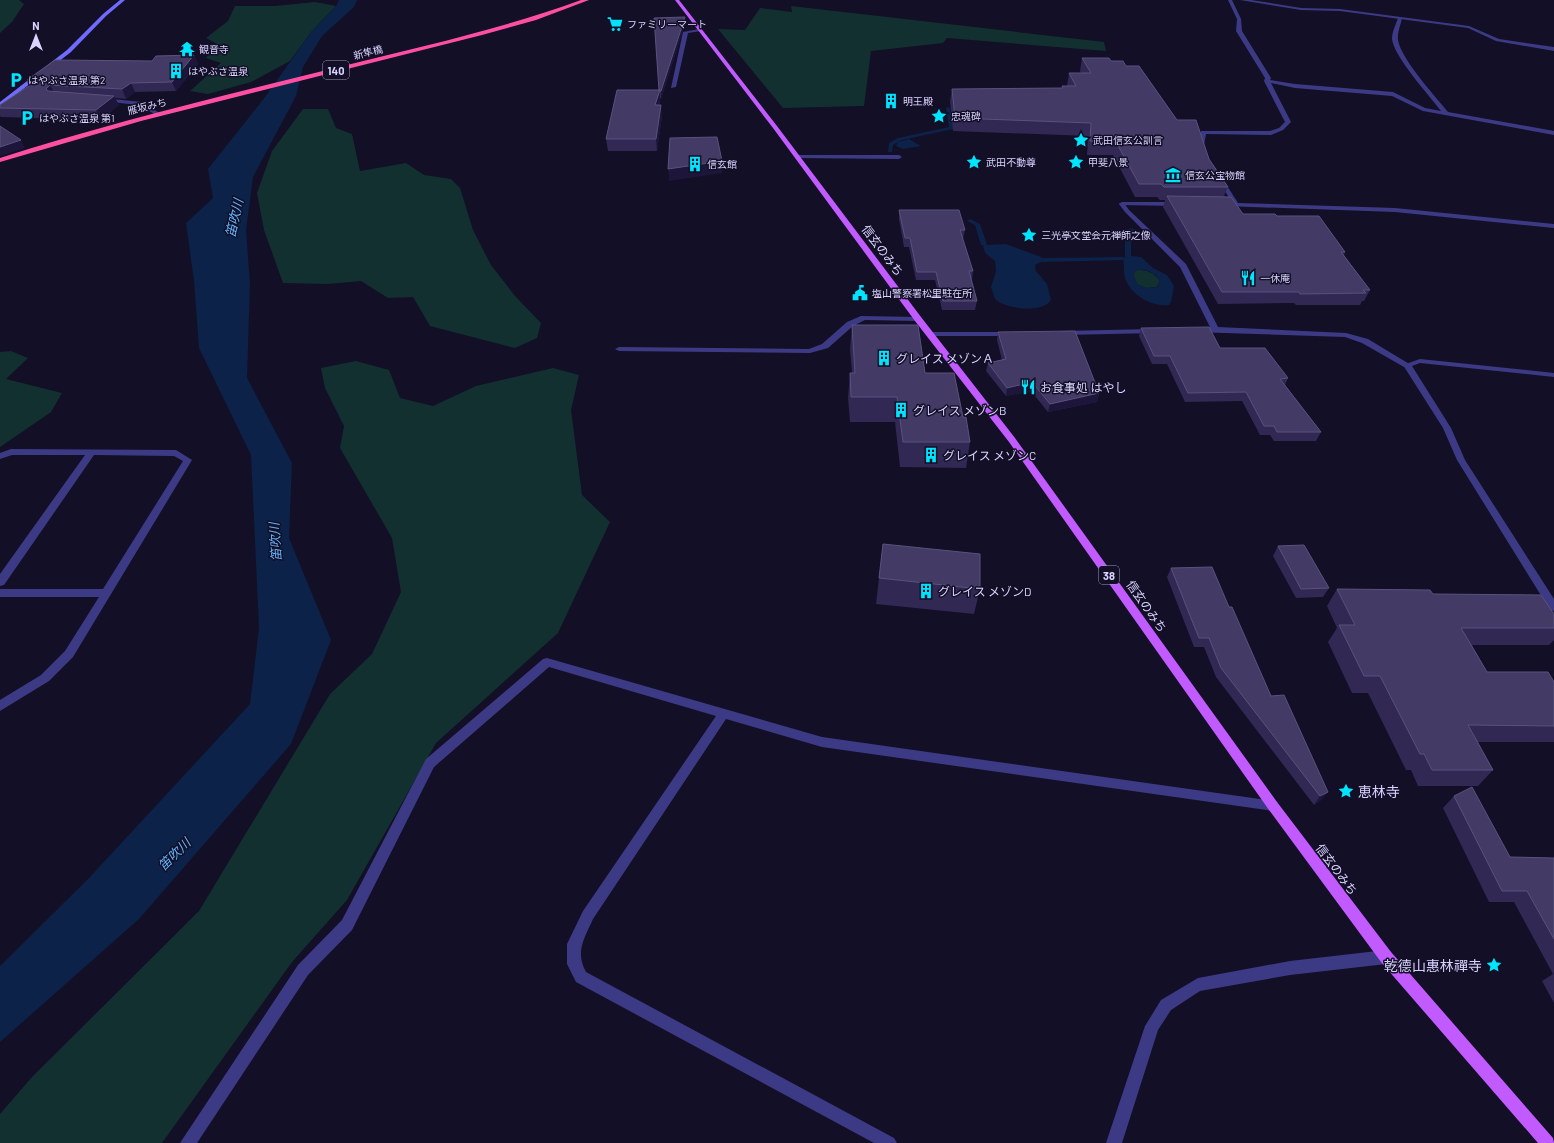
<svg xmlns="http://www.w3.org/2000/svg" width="1554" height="1143" font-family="Barlow,'Noto Sans JP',sans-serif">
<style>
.green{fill:#12302f}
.water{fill:#0c2248;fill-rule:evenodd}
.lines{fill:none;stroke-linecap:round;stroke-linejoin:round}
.stream{fill:#0c2248;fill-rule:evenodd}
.lane{fill:#3d3a85;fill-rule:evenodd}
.street{fill:#3d3a85;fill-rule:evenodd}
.secondary{fill:#6f6bff;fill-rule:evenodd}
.primary{fill:#c25bff;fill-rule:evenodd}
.highway{fill:#ff4fa3;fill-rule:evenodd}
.wall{fill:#312854}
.shaded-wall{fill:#1d163a}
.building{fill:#433a66;stroke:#5a527e}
.labels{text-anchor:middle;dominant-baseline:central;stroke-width:3;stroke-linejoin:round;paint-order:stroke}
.far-poi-label{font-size:10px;fill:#d9d4ff;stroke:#130f26;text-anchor:start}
.far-street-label{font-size:10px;fill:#d9d4ff;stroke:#130f26}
.shield{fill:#130f26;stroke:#9e99be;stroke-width:1}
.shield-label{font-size:11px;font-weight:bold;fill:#d9d4ff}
.street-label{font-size:12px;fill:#d9d4ff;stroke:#130f26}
.poi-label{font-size:12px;fill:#d9d4ff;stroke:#130f26;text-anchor:start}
.water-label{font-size:13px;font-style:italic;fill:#62b6ff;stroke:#130f26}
.near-poi-label{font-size:14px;fill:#d9d4ff;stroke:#130f26;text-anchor:start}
</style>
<rect width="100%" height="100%" fill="#130f26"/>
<g class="green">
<path d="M 0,0 L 19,0 L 24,4 L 12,22 L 0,33 Z"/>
<path d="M 315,2 L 336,6 L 312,31 L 290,61 L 251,82 L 208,94 L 190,91 L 221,63 L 206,58 L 217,44 L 206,38 L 228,21 L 235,6 L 275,6 Z"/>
<path d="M 791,6 L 1104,42 L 1106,51 L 947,38 L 943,43 L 871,51 L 864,106 L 783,108 L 718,29 L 745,30 L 760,8 L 792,12 Z"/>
<path d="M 303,109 L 328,109 L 336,128 L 352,134 L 360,171 L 406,163 L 424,175 L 451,179 L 460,188 L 473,230 L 491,265 L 515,296 L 541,323 L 537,338 L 515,348 L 430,326 L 413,297 L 388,298 L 361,281 L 328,284 L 283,283 L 264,230 L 257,193 L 272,151 Z"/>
<path d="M 1137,270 C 1147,270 1154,272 1160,281 L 1157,287 L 1146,288 L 1137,284 L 1133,274 Z"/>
<path d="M 11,351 L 28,358 L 6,379 L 62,393 L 51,412 L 0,447 L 0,352 Z"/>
<path d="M 356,361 L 389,370 L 400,398 L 433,406 L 476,386 L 553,368 L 579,375 L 571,410 L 582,495 L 610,522 L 558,633 L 436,743 L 347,900 L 292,962 L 162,1143 L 0,1143 L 0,1114 L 33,1076 L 199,911 L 330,694 L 372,654 L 401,592 L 392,538 L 340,448 L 344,426 L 325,388 L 321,368 Z"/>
</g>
<g class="water">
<path d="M 339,0 L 357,0 L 354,7 L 322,36 L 303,67 L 296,96 L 253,177 L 246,230 L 250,284 L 247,378 L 292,463 L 289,538 L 331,640 L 291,744 L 139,919 L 0,1042 L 0,966 L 89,878 L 250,704 L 259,628 L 251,455 L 199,348 L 194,281 L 186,223 L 213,198 L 208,169 L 262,101 L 312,31 L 336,6 Z"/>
<path d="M 909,139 L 921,146 L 903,149 L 896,146 L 898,142 Z"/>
<path d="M 1006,244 L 1041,257 L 1043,260 L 1042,262 L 1036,264 L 1035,267 L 1036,271 L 1047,284 L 1051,300 C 1042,314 1005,309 995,299 L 991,287 L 996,271 L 995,261 L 985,253 L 983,246 L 986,245 Z"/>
<path d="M 1132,256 L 1141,257 L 1153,268 L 1167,275 L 1174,286 L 1171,302 L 1169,305 C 1151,307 1131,295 1125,278 C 1123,272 1125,266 1123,259 L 1126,257 ZM 1137,270 C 1147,269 1155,272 1160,281 L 1158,287 L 1146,288 L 1137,284 L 1133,274 Z"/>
</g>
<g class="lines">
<g class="stream">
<path d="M 948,107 L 950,108 L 954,126 L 953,129 L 902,140 L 893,145 L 892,152 L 888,152 L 889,143 L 898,138 L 949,127 L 946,108 Z"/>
<path d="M 970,219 L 980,224 L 987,245 L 986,246 L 981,245 L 975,225 L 967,221 Z"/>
<path d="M 1130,228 L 1135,229 L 1129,235 L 1131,240 L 1131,257 L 1128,259 L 1125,257 L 1125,240 L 1123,235 Z"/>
<path d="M 1123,257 L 1126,259 L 1125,260 L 1043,262 L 1040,260 L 1043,258 Z"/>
</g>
<g class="lane">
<path d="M 1228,0 L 1232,0 L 1241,19 L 1242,31 L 1271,78 L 1270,80 L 1295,84 L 1393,92 L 1425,108 L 1441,111 C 1429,95 1394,57 1392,39 C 1392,32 1396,24 1398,18 L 1400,17 L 1402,18 C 1401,24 1397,33 1398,40 C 1401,59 1435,96 1448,112 L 1554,131 L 1554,135 L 1423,111 L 1392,96 L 1295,88 L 1271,83 L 1291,122 L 1283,130 L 1271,135 L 1206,134 L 1204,145 L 1206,149 L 1201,150 L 1198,145 L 1201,131 L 1270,131 L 1279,128 L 1285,122 L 1264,81 L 1265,78 L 1236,31 L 1237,19 Z"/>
<path d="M 699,29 L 701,29 L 701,31 L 688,33 L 676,87 L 671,88 L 683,32 Z"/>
<path d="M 103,98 L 142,102 L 161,114 L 156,115 L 139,105 L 101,101 L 100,100 Z"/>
<path d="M 797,155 L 899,155 L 902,157 L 899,159 L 795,158 L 795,156 Z"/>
<path d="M 1220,177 L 1222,178 L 1238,203 L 1395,208 L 1554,224 L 1554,228 L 1395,212 L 1224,206 L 1221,204 L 1222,203 L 1232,202 L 1217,179 Z"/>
<path d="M 1122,202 L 1178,202 L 1181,204 L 1178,206 L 1120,205 L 1119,204 Z"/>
<path d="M 861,316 L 918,317 L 922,319 L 918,321 L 865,320 L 853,326 L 828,348 L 810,353 L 619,351 L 615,349 L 619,347 L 809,349 L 822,344 L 847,322 Z"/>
<path d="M 1420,359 L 1554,373 L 1554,377 L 1420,363 L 1412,366 L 1451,428 L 1465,460 L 1554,599 L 1554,611 L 1550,610 L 1457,460 L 1443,428 L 1403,365 Z"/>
<path d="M 11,449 L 176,450 L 192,460 L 73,657 L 49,681 L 0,711 L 0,700 L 41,675 L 65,651 L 99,597 L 0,597 L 0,589 L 103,589 L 183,461 L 174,456 L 94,455 L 4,585 L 0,586 L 0,574 L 85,455 L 12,455 L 0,459 L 0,453 Z"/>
<path d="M 547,658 L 822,737 L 1273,801 L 1277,802 L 1279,806 L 1277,810 L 1273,811 L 822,747 L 726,719 L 593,919 C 584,939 575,952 586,972 L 894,1138 L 897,1143 L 874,1143 L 576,982 L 567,964 L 567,944 L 583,911 L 716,716 L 549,667 L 434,767 L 352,930 L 308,975 L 197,1143 L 180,1143 L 298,965 L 342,920 L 426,759 L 543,659 Z"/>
<path d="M 1386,950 L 1391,952 L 1393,957 L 1391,962 L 1386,964 L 1290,975 L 1200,991 L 1171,1010 L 1158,1030 L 1122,1143 L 1106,1143 L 1145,1026 L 1161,1000 L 1198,978 L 1290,961 Z"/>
</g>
<g class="street">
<path d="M 1240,0 L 1251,0 L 1301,8 L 1340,9 L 1469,26 L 1499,39 L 1554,47 L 1554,51 L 1496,41 L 1468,28 L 1340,11 L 1301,10 Z"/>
<path d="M 1120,203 L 1124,203 L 1129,210 L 1186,264 L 1218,327 L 1346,333 L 1368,339 L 1411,365 L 1410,367 L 1404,367 L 1362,343 L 1345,337 L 1193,332 L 1193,328 L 1210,327 L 1180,267 L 1125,212 L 1119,204 Z"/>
<path d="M 1153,329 L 1157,331 L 1156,333 L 1063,335 L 1059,333 L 1063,331 Z"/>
<path d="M 928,332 L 1011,332 L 1015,334 L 1011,336 L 928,336 Z"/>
</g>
<path class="secondary" d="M 120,0 L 125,0 L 106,16 L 71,52 L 0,107 L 0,102 L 67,50 L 103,14 Z"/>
<path class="primary" d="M 675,0 L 679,0 L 777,126 L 921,317 L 1015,438 L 1277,802 L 1391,952 L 1553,1138 L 1554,1143 L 1538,1143 L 1381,962 L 1269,810 L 1009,442 L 915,321 L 773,128 Z"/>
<path class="highway" d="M 581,0 L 589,0 L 536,20 L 482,35 L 141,121 L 0,162 L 0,158 C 112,122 225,95 339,67 C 420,47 502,29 581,0 Z"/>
</g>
<g class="wall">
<path d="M 685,23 L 661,99 L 660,98 L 660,101 L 659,105 L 662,116 L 657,151 L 608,151 L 606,139 L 659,90 Z"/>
<path d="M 194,55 L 198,64 L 176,91 L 135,92 L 126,99 L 115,98 L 119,105 L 100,120 L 1,117 L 0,116 L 0,105 L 30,86 L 27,80 L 152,61 Z"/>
<path d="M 1082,58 L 1111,61 L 1126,66 L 1177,120 L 1209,159 L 1228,187 L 1224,196 L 1243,214 L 1277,216 L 1345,252 L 1344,255 L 1370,290 L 1364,301 L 1362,301 L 1360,305 L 1296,305 L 1294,303 L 1218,304 L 1163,207 L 1165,200 L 1160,200 L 1157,197 L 1135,197 L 1113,155 L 1087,155 L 1088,136 L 953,131 L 950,101 L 952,89 L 1062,88 L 1062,86 L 1067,86 L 1069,73 L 1081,73 L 1080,71 Z"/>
<path d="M 899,210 L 965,230 L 963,239 L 973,271 L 972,280 L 971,280 L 977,301 L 975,310 L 942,310 L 935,280 L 916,280 L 909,247 L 904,247 L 899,219 Z"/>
<path d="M 852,325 L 925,373 L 963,417 L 970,442 L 966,468 L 900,467 L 895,422 L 850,422 L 848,398 L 850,373 L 852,373 L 850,349 Z"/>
<path d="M 1141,328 L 1220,348 L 1288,378 L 1285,385 L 1321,432 L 1316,441 L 1274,441 L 1270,435 L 1260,435 L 1242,401 L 1185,402 L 1167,364 L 1152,364 L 1139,336 Z"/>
<path d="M 998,332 L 1099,393 L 1097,402 L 1048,412 L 1031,391 L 1006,396 L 986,371 L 988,363 L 1002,360 L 997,340 Z"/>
<path d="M 883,544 L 980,589 L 974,614 L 876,604 Z"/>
<path d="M 1278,546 L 1329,588 L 1323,597 L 1296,598 L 1273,556 Z"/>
<path d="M 1171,568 L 1229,607 L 1271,696 L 1328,792 L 1321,800 L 1314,805 L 1216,677 L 1204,647 L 1194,647 L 1167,577 Z"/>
<path d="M 1337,589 L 1433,594 L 1554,614 L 1554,640 L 1549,645 L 1472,645 L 1487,672 L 1554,682 L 1554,742 L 1477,742 L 1493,770 L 1478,786 L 1418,786 L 1411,770 L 1406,770 L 1368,693 L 1352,693 L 1328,642 L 1337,628 L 1327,606 Z"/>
<path d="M 1454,796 L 1510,857 L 1554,858 L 1554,1003 L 1542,981 L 1553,974 L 1514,902 L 1489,902 L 1443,808 Z"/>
</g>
<g class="shaded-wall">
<path d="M 685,17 L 685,23 L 661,99 L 661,91 Z"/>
<path d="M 194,55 L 198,64 L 176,91 L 172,82 Z"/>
<path d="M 131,83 L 135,92 L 126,99 L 122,89 Z"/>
<path d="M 50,85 L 55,94 L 51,98 L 46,89 Z"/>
<path d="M 660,90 L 660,101 L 656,116 L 655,105 Z"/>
<path d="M 114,96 L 119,105 L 100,120 L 96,110 Z"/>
<path d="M 661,105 L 662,116 L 657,151 L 656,139 Z"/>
<path d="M 21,140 L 25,148 L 0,156 L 0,147 Z"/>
<path d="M 722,161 L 722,173 L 669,181 L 668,169 Z"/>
<path d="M 1032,382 L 1031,391 L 1006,396 L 1007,388 Z"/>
<path d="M 1099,393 L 1097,402 L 1048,412 L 1050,404 Z"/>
<path d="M 1328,792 L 1321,800 L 1314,805 L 1320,796 Z"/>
</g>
<g class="building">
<path d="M 685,17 L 661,91 L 660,91 L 660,90 L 659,90 L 654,18 Z"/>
<path d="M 194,55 L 172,82 L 131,83 L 122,89 L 50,85 L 46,89 L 48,91 L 114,96 L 96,110 L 0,108 L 0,105 L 38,80 L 27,80 L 55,60 L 152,61 L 156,56 Z"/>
<path d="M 1082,58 L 1109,58 L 1111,61 L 1123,61 L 1126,66 L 1139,66 L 1177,120 L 1196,120 L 1209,159 L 1228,187 L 1164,187 L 1161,184 L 1139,184 L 1116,142 L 1090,141 L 1091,123 L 955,118 L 952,89 L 1063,88 L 1062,86 L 1076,86 L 1069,73 L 1091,73 Z"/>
<path d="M 617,90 L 660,90 L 655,105 L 661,105 L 656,139 L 606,139 Z"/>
<path d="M 0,126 L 21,140 L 0,147 Z"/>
<path d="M 717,137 L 722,161 L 668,169 L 670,138 Z"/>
<path d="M 1167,196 L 1231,197 L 1243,214 L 1275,214 L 1277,216 L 1319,216 L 1345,252 L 1341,252 L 1370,290 L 1363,290 L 1366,293 L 1300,294 L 1299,292 L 1222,292 Z"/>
<path d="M 899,210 L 959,210 L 965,230 L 960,230 L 973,271 L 969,271 L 977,301 L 943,301 L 936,272 L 917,272 L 910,238 L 905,238 Z"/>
<path d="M 852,325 L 918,325 L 925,373 L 954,373 L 963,417 L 966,417 L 970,442 L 903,442 L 897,397 L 851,397 L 850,373 L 855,373 Z"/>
<path d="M 1209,327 L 1220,348 L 1265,348 L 1288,378 L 1280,379 L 1321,432 L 1277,432 L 1274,426 L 1264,426 L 1246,392 L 1188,393 L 1170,356 L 1154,356 L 1141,328 Z"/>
<path d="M 1075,331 L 1099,393 L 1050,404 L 1032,382 L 1007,388 L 988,363 L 1006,359 L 998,332 Z"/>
<path d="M 883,544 L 980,554 L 980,589 L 879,578 Z"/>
<path d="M 1304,545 L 1329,588 L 1301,589 L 1278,546 Z"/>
<path d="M 1212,567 L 1229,607 L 1232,607 L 1271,696 L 1284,695 L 1328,792 L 1320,796 L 1221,668 L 1209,638 L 1199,638 L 1171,568 Z"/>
<path d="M 1337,589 L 1430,590 L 1433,594 L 1541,595 L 1554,614 L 1554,628 L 1461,628 L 1487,672 L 1548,672 L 1554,682 L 1554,726 L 1468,725 L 1493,770 L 1432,770 L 1424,754 L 1420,754 L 1380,676 L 1364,676 L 1339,625 L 1355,625 Z"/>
<path d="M 1472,787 L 1510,857 L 1554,858 L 1554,939 L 1527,891 L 1502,891 L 1454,796 Z"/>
</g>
<defs>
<symbol id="supermarket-bare" viewBox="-9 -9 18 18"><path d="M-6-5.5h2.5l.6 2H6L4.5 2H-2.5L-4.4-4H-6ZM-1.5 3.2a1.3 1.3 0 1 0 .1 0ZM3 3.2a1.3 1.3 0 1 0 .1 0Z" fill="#00e5ff" stroke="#130f26" stroke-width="2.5" paint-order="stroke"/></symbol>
<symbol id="temple-bare" viewBox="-9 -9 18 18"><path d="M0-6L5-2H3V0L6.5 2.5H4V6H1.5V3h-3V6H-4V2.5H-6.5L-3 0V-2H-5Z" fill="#00e5ff" stroke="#130f26" stroke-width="2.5" paint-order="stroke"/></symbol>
<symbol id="building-bare" viewBox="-9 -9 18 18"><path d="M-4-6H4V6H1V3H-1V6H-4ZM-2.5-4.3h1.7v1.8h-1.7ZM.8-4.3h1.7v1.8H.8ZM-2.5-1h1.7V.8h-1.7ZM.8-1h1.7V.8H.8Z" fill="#00e5ff" stroke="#130f26" stroke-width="2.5" paint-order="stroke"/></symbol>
<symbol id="parking-bare" viewBox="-9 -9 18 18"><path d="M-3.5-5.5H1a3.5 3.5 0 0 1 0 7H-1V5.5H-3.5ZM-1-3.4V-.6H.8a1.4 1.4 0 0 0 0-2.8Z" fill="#00e5ff" stroke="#130f26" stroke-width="2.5" paint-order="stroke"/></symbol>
<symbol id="sight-bare" viewBox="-9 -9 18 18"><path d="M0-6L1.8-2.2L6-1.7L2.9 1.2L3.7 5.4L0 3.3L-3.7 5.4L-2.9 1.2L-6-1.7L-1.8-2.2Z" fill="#00e5ff" stroke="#130f26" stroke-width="2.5" paint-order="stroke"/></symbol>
<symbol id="museum-bare" viewBox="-9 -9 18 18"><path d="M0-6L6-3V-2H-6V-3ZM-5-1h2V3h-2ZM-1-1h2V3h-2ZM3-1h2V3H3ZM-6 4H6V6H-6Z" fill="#00e5ff" stroke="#130f26" stroke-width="2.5" paint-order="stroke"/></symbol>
<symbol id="restaurant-bare" viewBox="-9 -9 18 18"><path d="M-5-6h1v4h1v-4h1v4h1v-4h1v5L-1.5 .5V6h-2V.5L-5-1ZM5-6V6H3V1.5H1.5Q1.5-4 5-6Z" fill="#00e5ff" stroke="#130f26" stroke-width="2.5" paint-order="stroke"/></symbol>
<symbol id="civic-bare" viewBox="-9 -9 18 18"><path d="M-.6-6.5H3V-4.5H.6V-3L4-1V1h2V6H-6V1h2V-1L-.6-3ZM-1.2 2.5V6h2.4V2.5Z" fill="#00e5ff" stroke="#130f26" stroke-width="2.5" paint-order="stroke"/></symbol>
</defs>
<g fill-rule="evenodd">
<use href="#supermarket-bare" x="604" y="13" width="22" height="22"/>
<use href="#temple-bare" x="176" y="38" width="22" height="22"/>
<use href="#building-bare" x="165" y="60" width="22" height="22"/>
<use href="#parking-bare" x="5" y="69" width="22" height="22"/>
<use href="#building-bare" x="880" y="90" width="22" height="22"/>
<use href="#sight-bare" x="928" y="105" width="22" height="22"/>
<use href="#parking-bare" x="16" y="107" width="22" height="22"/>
<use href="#sight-bare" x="1070" y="129" width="22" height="22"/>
<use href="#sight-bare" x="963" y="151" width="22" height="22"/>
<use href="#sight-bare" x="1065" y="151" width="22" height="22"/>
<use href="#building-bare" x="684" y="153" width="22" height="22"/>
<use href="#museum-bare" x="1162" y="164" width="22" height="22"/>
<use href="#sight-bare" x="1018" y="224" width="22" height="22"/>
<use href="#restaurant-bare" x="1237" y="267" width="22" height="22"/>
<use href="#civic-bare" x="849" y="282" width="22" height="22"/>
<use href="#building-bare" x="873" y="347" width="22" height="22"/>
<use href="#restaurant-bare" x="1017" y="376" width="22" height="22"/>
<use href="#building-bare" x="890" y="399" width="22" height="22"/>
<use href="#building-bare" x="920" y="444" width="22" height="22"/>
<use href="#building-bare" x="915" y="580" width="22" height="22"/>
<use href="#sight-bare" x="1335" y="780" width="22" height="22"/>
<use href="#sight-bare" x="1483" y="954" width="22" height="22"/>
</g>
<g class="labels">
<g class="far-poi-label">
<text x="627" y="24">ファミリーマート</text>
<text x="199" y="49">観音寺</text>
<text x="188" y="71">はやぶさ温泉</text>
<text x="28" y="80">はやぶさ温泉 第2</text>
<text x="903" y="101">明王殿</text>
<text x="951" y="116">忠魂碑</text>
<text x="39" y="118">はやぶさ温泉 第1</text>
<text x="1093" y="140">武田信玄公訓言</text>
<text x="986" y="162">武田不動尊</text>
<text x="1088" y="162">甲斐八景</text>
<text x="707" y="164">信玄館</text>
<text x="1185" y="175">信玄公宝物館</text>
<text x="1041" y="235">三光亭文堂会元禅師之像</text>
<text x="1260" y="278">一休庵</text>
<text x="872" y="293">塩山警察署松里駐在所</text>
</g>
<g class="far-street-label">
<text transform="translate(368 52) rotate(-14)">新隼橋</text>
<text transform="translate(147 106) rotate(-14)">雁坂みち</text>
</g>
<g class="shield">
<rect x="323" y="61" width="26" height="18" rx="3"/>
<rect x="1099" y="566" width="20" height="18" rx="3"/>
</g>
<g class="shield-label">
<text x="336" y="70">140</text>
<text x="1109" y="575">38</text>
</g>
<g class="street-label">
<text transform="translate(883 250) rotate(53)">信玄のみち</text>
<text transform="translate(1147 606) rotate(55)">信玄のみち</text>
<text transform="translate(1337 869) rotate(53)">信玄のみち</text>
</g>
<g class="poi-label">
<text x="896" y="358">グレイス メゾンＡ</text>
<text x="1040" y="387">お食事処 はやし</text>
<text x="913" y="410">グレイス メゾンB</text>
<text x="943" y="455">グレイス メゾンC</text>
<text x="938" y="591">グレイス メゾンD</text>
</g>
<g class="water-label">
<text transform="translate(234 218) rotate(-77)">笛吹川</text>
<text transform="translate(275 542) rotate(-94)">笛吹川</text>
<text transform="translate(174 854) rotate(-45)">笛吹川</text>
</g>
<g class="near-poi-label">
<text x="1358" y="791">恵林寺</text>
<text x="1482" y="965" text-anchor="end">乾德山惠林禪寺</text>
</g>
</g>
<g transform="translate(36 36)" stroke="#130f26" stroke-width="3" paint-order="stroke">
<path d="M0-3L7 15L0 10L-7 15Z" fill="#d9d4ff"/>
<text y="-6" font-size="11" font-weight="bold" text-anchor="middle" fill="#d9d4ff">N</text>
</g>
</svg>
